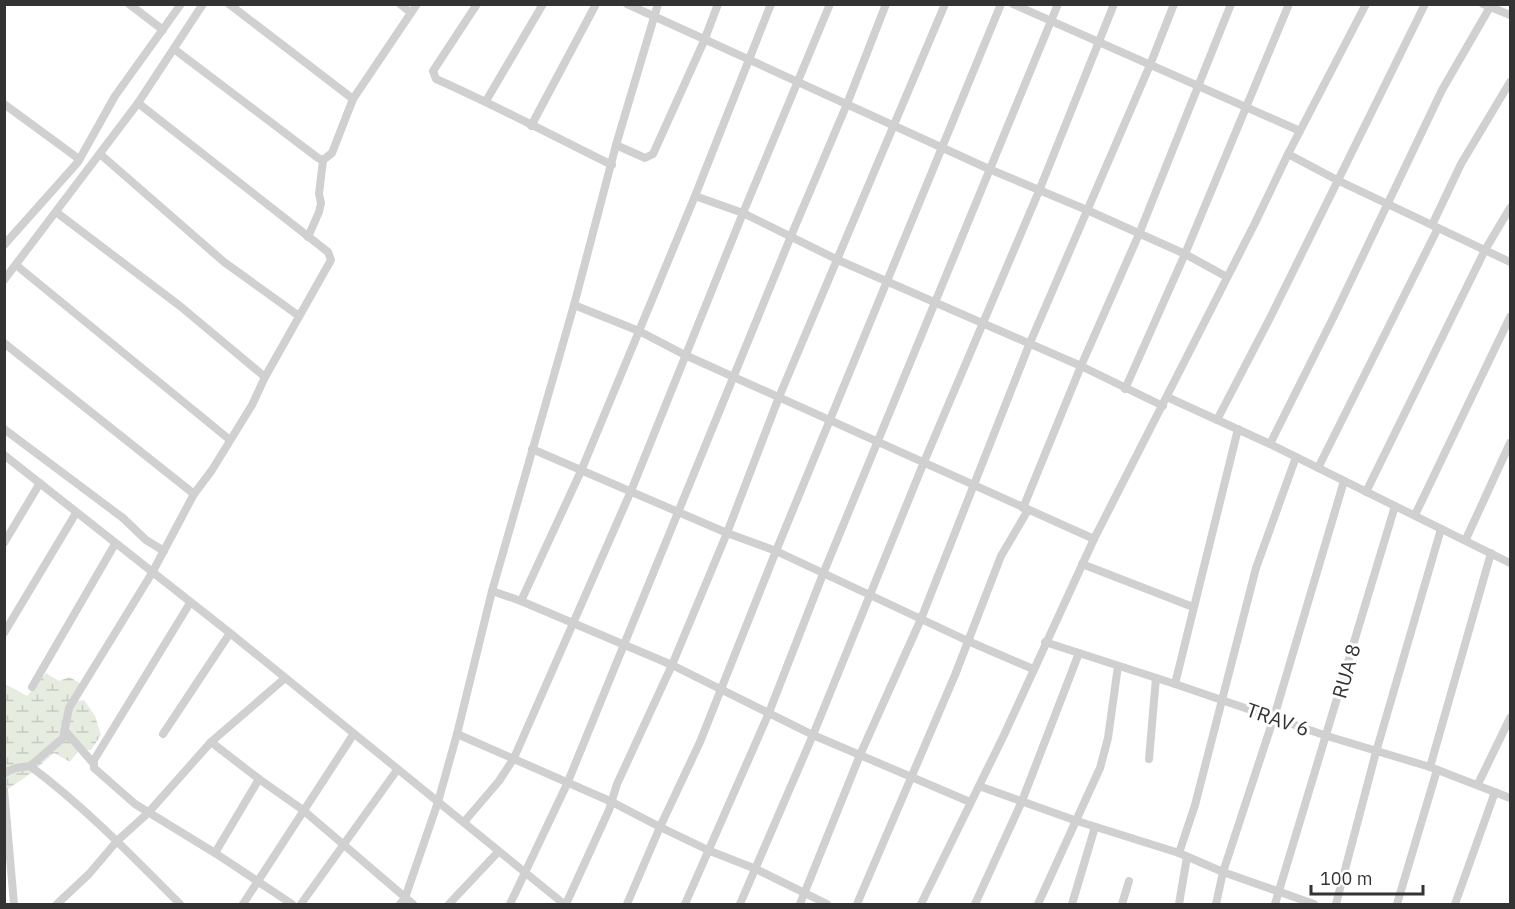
<svg xmlns="http://www.w3.org/2000/svg" width="1515" height="909" font-family="'IBM Plex Sans',sans-serif">
<style>
.wetland{fill:url(#wetland-marsh)}
.lines{fill:none;stroke-linecap:round;stroke-linejoin:round}
.street{stroke:#d0d0d0;stroke-width:8}
.labels{text-anchor:middle;dominant-baseline:central;stroke-width:6;stroke-linejoin:round;paint-order:stroke}
.street-label{font-size:20px;fill:#333;stroke:#fff}
</style>
<defs>
<pattern id="wetland-marsh" width="20" height="14" patternUnits="userSpaceOnUse" patternTransform="scale(1.5)"><rect width="20" height="14" fill="#e6ecdf"/><path d="M1 5h8M5 5V1M11 12h8M15 12V8" fill="none" stroke="#c6cbc0"/></pattern>
</defs>
<rect width="100%" height="100%" fill="#fff"/>
<path class="wetland" d="M 46,673 L 59,681 L 70,677 L 81,684 L 78,701 L 84,700 L 95,716 L 101,735 L 91,750 L 79,750 L 70,762 L 54,753 L 30,774 L 8,789 L 5,789 L 5,684 L 27,696 Z"/>
<g class="lines">
<g class="street">
<path d="M 129,4 L 163,30"/>
<path d="M 229,4 L 353,99"/>
<path d="M 400,4 L 411,13"/>
<path d="M 477,4 L 433,71 L 436,79 C 495,105 553,136 612,165"/>
<path d="M 627,4 L 989,169 L 1087,210 L 1185,254 L 1227,277"/>
<path d="M 1013,4 L 1300,131"/>
<path d="M 1483,4 L 1510,15"/>
<path d="M 174,49 L 318,158 L 323,160 L 332,153 L 353,99 L 417,4"/>
<path d="M 486,101 L 543,4"/>
<path d="M 4,104 L 79,159"/>
<path d="M 531,126 L 596,4"/>
<path d="M 616,145 L 645,158 L 653,154 L 704,41 L 718,4"/>
<path d="M 100,154 L 224,262 L 299,316"/>
<path d="M 1288,154 L 1337,180 L 1510,262"/>
<path d="M 695,196 L 743,213 L 838,260 L 1081,366 L 1163,406"/>
<path d="M 56,212 L 180,306 L 265,377"/>
<path d="M 1432,225 L 1461,164 L 1510,82"/>
<path d="M 308,237 L 319,212 L 321,203 L 319,194 L 323,160"/>
<path d="M 4,245 L 78,162 L 115,96 L 181,4"/>
<path d="M 16,265 L 230,440"/>
<path d="M 4,280 L 138,103 L 203,4"/>
<path d="M 574,305 L 639,331 L 685,355 L 1094,539"/>
<path d="M 4,343 L 194,494"/>
<path d="M 1125,389 L 1185,254 L 1289,4"/>
<path d="M 1167,397 L 1270,444 L 1510,563"/>
<path d="M 1217,420 L 1272,314 L 1425,4"/>
<path d="M 4,429 L 123,518 L 146,540 L 164,551"/>
<path d="M 1270,444 L 1334,316 L 1442,90 L 1490,7"/>
<path d="M 532,449 L 727,533 L 776,551 L 968,641 L 1033,669"/>
<path d="M 4,455 L 230,633 L 564,904"/>
<path d="M 1318,468 L 1438,228"/>
<path d="M 1366,492 L 1485,250 L 1510,208"/>
<path d="M 1023,508 L 1081,366 L 1139,234 L 1231,4"/>
<path d="M 1415,515 L 1510,317"/>
<path d="M 1466,539 L 1510,443"/>
<path d="M 4,543 L 40,483"/>
<path d="M 1082,564 L 1193,607"/>
<path d="M 492,591 L 521,601 L 672,665 L 813,735 L 970,802"/>
<path d="M 521,601 L 581,471 L 695,196 L 771,4"/>
<path d="M 4,633 L 76,513"/>
<path d="M 1045,642 L 1175,684 L 1327,736 L 1430,767 L 1510,798"/>
<path d="M 1175,684 L 1238,429"/>
<path d="M 32,687 L 115,544"/>
<path d="M 66,732 L 94,764 L 94,768 L 135,804 L 215,853 L 292,904"/>
<path d="M 163,734 L 230,633"/>
<path d="M 457,734 L 612,802 L 660,827 L 710,851 L 756,869 L 827,904"/>
<path d="M 211,742 L 259,779 L 303,810 L 413,904"/>
<path d="M 1149,759 L 1156,678"/>
<path d="M 94,764 L 94,760 L 190,603"/>
<path d="M 30,766 C 85,807 132,856 180,904"/>
<path d="M 1430,767 L 1491,553"/>
<path d="M 4,774 L 8,771 L 16,768 L 30,766 L 63,738 L 69,708 L 152,573 L 194,494 L 212,470 L 252,405 L 265,377 L 331,260 L 328,252 L 138,103"/>
<path d="M 1478,784 L 1510,718"/>
<path d="M 979,786 L 1077,821 L 1179,853 L 1223,872 L 1314,904"/>
<path d="M 4,790 L 14,904"/>
<path d="M 464,822 L 499,781 L 514,758 L 631,491 L 743,213 L 830,4"/>
<path d="M 215,853 L 259,779"/>
<path d="M 1179,853 L 1195,805 L 1256,568 L 1296,457"/>
<path d="M 57,904 L 89,874 L 117,841 L 148,813 L 211,742 L 284,679"/>
<path d="M 243,904 L 353,735"/>
<path d="M 301,904 L 397,770"/>
<path d="M 400,904 L 405,898 L 438,802 L 457,734 L 492,591 L 574,305 L 616,145 L 658,4"/>
<path d="M 449,904 L 498,852"/>
<path d="M 510,904 L 567,784 L 791,236 L 847,104 L 886,4"/>
<path d="M 566,904 L 609,810 L 617,784 L 672,665 L 727,533 L 779,397 L 945,4"/>
<path d="M 627,904 L 660,827 L 700,742 L 776,551 L 1001,4"/>
<path d="M 685,904 L 768,715 L 823,574 L 1058,4"/>
<path d="M 740,904 L 813,735 L 924,462 L 1039,191 L 1114,4"/>
<path d="M 800,904 L 860,755 L 921,619 L 1029,345 L 1150,65 L 1174,4"/>
<path d="M 857,904 L 955,675 L 1001,556 L 1028,510"/>
<path d="M 921,904 L 1004,735 L 1094,539 L 1255,223 L 1288,154 L 1366,4"/>
<path d="M 975,904 L 1022,801 L 1079,653"/>
<path d="M 1038,904 L 1100,768 L 1108,738 L 1118,666"/>
<path d="M 1072,904 L 1095,827"/>
<path d="M 1122,904 L 1129,881"/>
<path d="M 1179,904 L 1187,857"/>
<path d="M 1216,904 L 1223,872 L 1274,717 L 1344,481"/>
<path d="M 1275,904 L 1395,506"/>
<path d="M 1336,904 L 1376,752 L 1441,529"/>
<path d="M 1397,904 L 1437,770"/>
<path d="M 1455,904 L 1495,792"/>
</g>
</g>
<g class="labels">
<g class="street-label">
<text transform="translate(1346 671) rotate(-74)">RUA 8</text>
<text transform="translate(1278 719) rotate(19)">TRAV 6</text>
</g>
</g>
<rect width="1515" height="909" fill="none" stroke="#333333" stroke-width="12"/>
<path d="M1311 885v9h112v-9" fill="none" stroke="#333333" stroke-width="3"/>
<text x="1320" y="885" font-size="18" fill="#333333" stroke="#ffffff" stroke-width="4.5" paint-order="stroke">100 m</text>
</svg>
